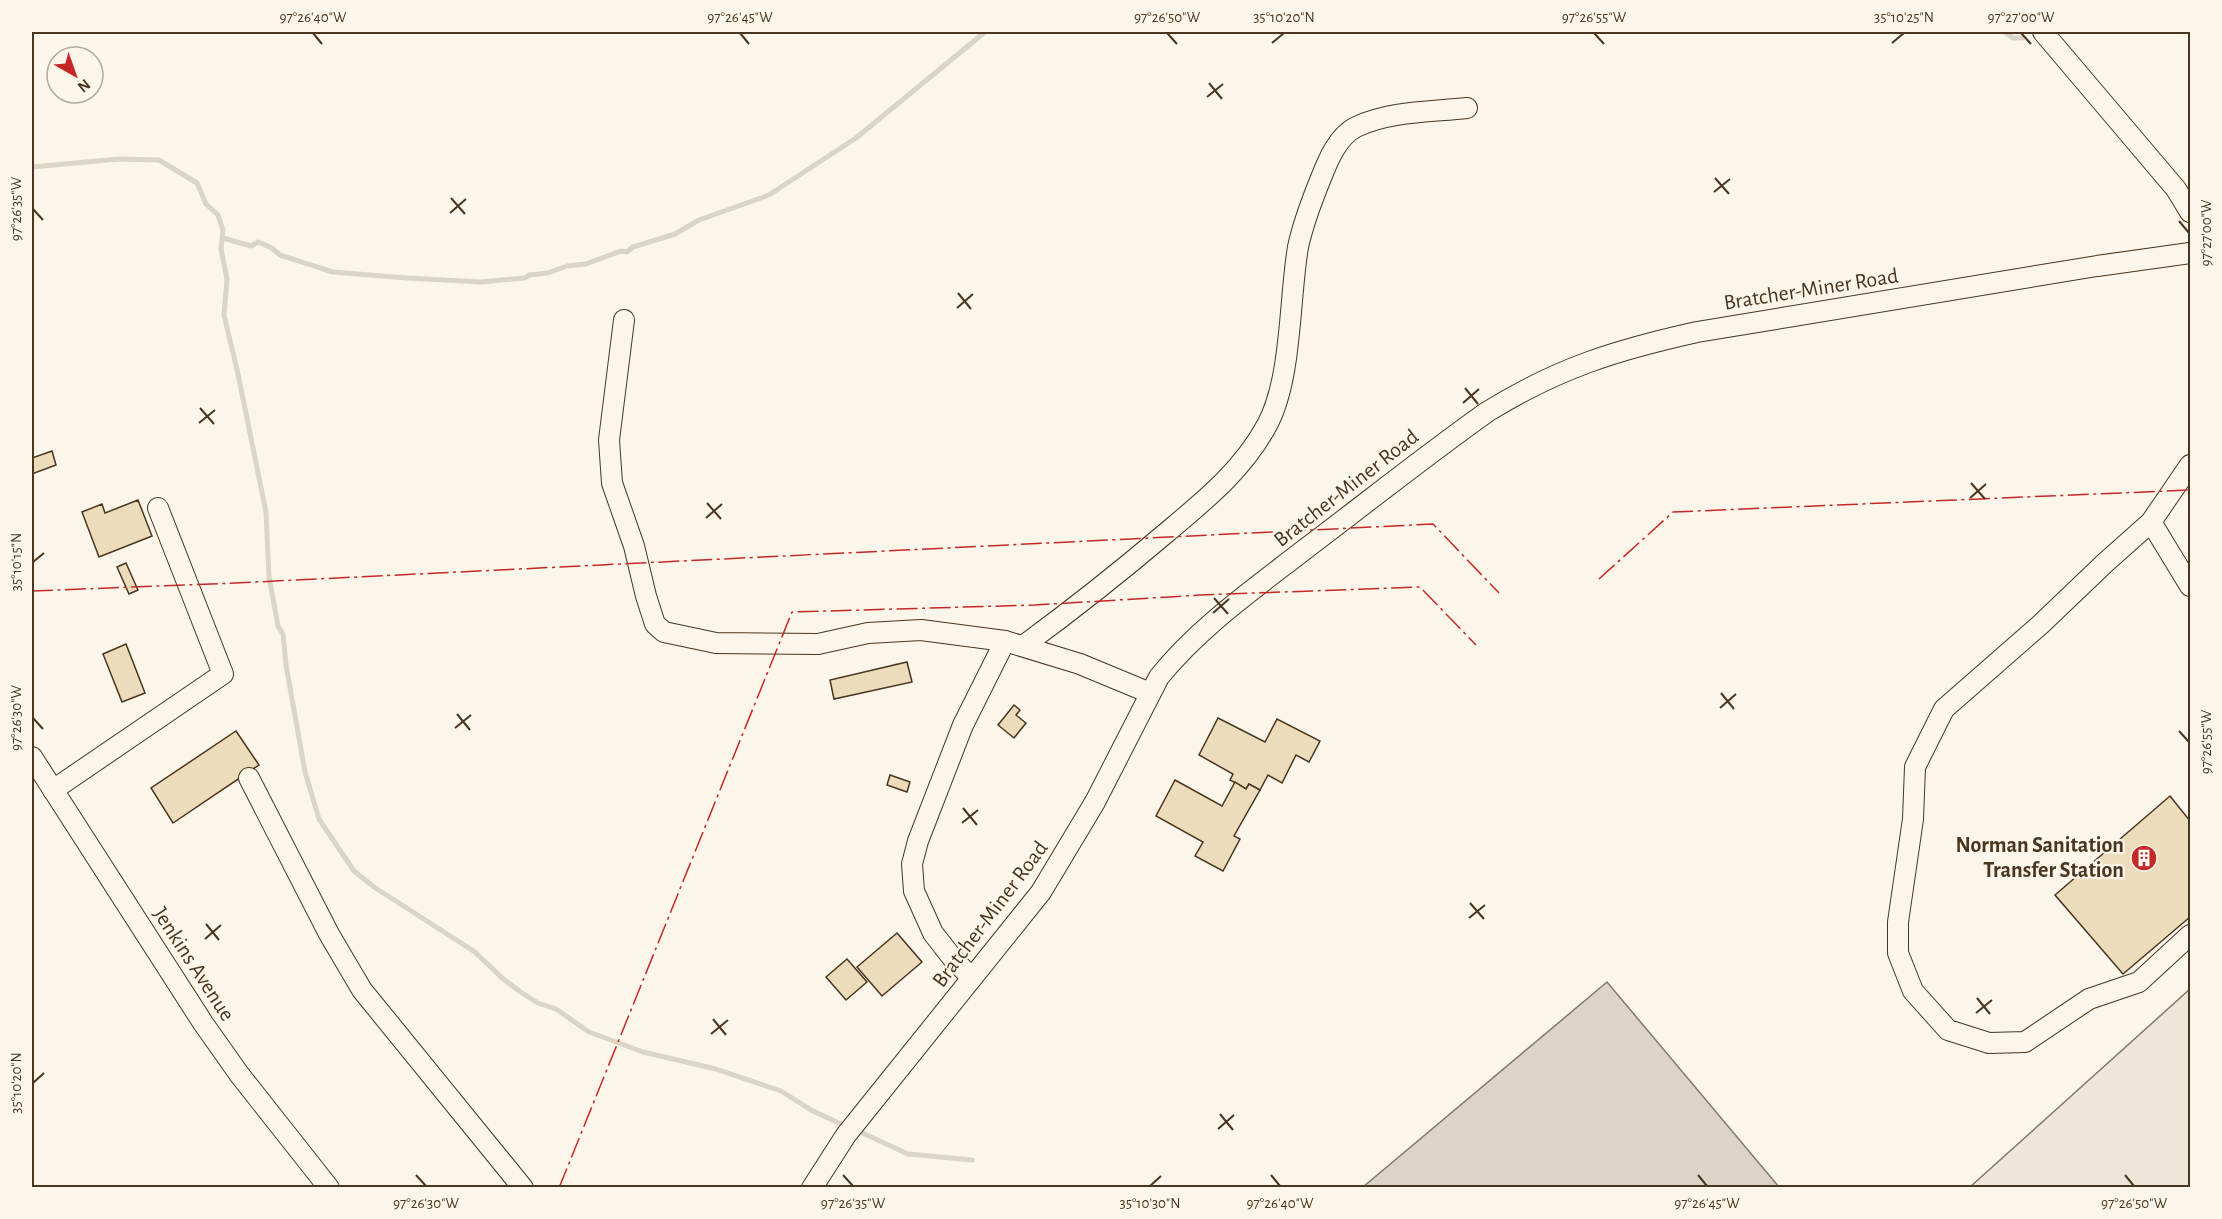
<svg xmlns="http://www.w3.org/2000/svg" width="2222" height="1219" font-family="'Alegreya Sans',sans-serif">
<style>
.green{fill:#ede6d9;stroke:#887966;stroke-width:1.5}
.water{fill:#dcd4c6;stroke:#887966;stroke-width:1.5}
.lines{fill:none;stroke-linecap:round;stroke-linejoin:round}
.stream{stroke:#dcd4c6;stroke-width:5}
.building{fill:#ecdcbc;stroke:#4a3520;stroke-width:1.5}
.minor-casing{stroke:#4a3520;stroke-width:22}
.minor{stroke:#fbf6e9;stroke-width:20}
.power{stroke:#c62828;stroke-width:1.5;stroke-dasharray:21 4.5 3 4.5;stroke-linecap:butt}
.ticks{fill:none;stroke:#4a3520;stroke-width:2}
.labels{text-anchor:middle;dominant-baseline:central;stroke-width:4.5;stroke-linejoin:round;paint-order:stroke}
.street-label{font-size:22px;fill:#4a3520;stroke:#fbf6e9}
.poi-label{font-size:22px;font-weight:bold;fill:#4a3520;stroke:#fbf6e9;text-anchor:end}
.neatline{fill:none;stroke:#4a3520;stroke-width:2}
.ticks-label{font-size:15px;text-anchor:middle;fill:#4a3520}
</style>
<rect width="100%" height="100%" fill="#fbf6e9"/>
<path class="green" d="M 2190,989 L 2190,1187 L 1970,1187 Z"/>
<path class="water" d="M 1607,982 L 1779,1187 L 1363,1187 Z"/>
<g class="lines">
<g class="stream">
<path d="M 2005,32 L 2013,38 L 2022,38"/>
<path d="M 32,167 L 119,159 L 159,160 L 197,183 L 206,204 L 218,215 L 223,230 L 221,249 L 227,279 L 224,315 L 238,374 L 266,512 L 269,577 L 278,626 L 283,634 L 286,665 L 305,772 L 319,819 L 354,871 L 374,887 L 475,952 L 502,978 L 522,993 L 538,1003 L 556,1009 L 589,1032 L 643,1052 L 716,1069 L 781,1091 L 811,1110 L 847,1127"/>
<path d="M 223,238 L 251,246 L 258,242 L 272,248 L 280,255 L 333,272 L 407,278 L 481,282 L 525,278 L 529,275 L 548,273 L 567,266 L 586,264 L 621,251 L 627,252 L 633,247 L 675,234 L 699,220 L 769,195 L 856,138 L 985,32"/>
<path d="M 856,1130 L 908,1154 L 972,1160"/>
</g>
</g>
<g class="building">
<path d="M 52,451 L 56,465 L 32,474 L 32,458 Z"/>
<path d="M 138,500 L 152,536 L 99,557 L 82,512 L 102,504 L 105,513 Z"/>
<path d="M 126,563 L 138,590 L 129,594 L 117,567 Z"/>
<path d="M 126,644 L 145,693 L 122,702 L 103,654 Z"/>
<path d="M 907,662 L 912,682 L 834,699 L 830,680 Z"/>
<path d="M 1014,705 L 1020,710 L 1016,715 L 1026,723 L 1014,738 L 998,725 Z"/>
<path d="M 1218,718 L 1265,742 L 1277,719 L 1320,741 L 1309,762 L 1296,755 L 1282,783 L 1268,775 L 1260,790 L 1249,784 L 1246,789 L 1230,780 L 1233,774 L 1199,755 Z"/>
<path d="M 236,731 L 259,765 L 173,823 L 151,788 Z"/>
<path d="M 890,775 L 910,782 L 907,792 L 887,785 Z"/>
<path d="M 1175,780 L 1222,806 L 1235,782 L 1246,789 L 1249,784 L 1260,790 L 1234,836 L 1240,839 L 1223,871 L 1195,856 L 1203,842 L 1156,816 Z"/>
<path d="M 2170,796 L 2190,821 L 2190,917 L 2123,974 L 2055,895 Z"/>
<path d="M 897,933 L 922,962 L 882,996 L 857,967 Z"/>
<path d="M 847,959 L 867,982 L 846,1000 L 826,977 Z"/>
</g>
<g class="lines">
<defs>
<g id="minor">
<path d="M 2043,32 L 2176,189 L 2190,212"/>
<path d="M 624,320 L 609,440 L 612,483 L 634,546 L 646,596 L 655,624 L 664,632 L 716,643 L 818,644 L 868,633 L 921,630 L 1005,641 L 1080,664 L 1150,693"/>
<path d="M 2190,465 L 2151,522 L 2106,562 L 2040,625 L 1944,709 L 1915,767 L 1913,819 L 1898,922 L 1898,953 L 1913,991 L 1948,1030 L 1989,1043 L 2025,1042 L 2089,999 L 2139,982 L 2190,935"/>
<path d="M 2151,522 L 2190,586"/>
<path d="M 1023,646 C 1072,610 1119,573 1166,533 C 1204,501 1243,470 1267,425 C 1292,379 1289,300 1298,247 C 1303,224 1312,200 1321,178 C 1328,160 1338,136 1356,127 C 1389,111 1431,112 1467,108"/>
<path d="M 32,757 L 203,1023 L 239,1074 L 329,1188"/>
<path d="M 249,778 L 329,934 L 362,990 L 523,1188"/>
<path d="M 53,790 L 223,674 L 158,508"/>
<path d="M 972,978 L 954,960 L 933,933 L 914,891 L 912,864 L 918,841 L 963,725 L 1005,641"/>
<path d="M 812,1188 L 846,1135 L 1041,892 L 1095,802 L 1159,677 C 1198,628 1255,588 1304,550 C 1365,504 1425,456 1487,412 C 1558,368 1616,350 1697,332 L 2097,266 L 2190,253"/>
</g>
</defs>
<use href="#minor" class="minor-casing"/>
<use href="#minor" class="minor"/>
<g class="power">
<path d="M 1599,579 L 1673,512 L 2190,490"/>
<path d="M 32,591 L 235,583 L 1433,524 L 1499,593"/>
<path d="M 559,1188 L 792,612 L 1035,605 L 1200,595 L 1420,587 L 1476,645"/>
</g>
</g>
<path class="ticks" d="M 313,33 L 322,44M 740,33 L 749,44M 1167,33 L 1177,44M 1594,33 L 1604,44M 2021,33 L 2031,44M 1272,43 L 1284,33M 1892,43 L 1904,33M 1209,83 L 1222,99M 1207,97 L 1223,84M 1715,178 L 1729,194M 1714,192 L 1730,179M 451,198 L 465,214M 33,209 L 43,220M 450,213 L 466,199M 2179,221 L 2189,233M 958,293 L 971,309M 957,308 L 973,294M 1465,388 L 1478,404M 1463,403 L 1479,389M 200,408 L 214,424M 199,423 L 215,410M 1971,483 L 1985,499M 1970,498 L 1986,484M 707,503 L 721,519M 706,518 L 722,504M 33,562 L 44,553M 1214,598 L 1228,614M 1213,613 L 1229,599M 1721,693 L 1734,709M 1720,708 L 1736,694M 457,714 L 470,730M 33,718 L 43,729M 455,728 L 471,715M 2179,731 L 2189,742M 963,808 L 977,825M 962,823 L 978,810M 1470,903 L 1484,919M 1469,918 L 1485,905M 206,924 L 219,940M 205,939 L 221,925M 1977,998 L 1990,1014M 1976,1013 L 1992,1000M 713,1019 L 726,1035M 711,1034 L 728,1020M 33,1083 L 44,1073M 1220,1114 L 1233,1130M 1218,1129 L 1234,1115M 416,1175 L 426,1186M 843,1175 L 853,1186M 1271,1175 L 1280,1186M 1698,1175 L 1707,1186M 2125,1175 L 2134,1186M 1150,1186 L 1161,1176"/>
<defs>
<symbol id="building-disc" viewBox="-11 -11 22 22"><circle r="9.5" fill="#c62828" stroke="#fbf6e9"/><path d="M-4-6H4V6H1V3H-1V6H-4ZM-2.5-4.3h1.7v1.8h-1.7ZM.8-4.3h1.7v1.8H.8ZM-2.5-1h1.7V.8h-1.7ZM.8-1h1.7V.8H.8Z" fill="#fff"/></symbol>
</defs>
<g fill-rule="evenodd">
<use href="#building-disc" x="2129" y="843" width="30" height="30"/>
</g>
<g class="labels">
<g class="street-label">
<text transform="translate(1811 289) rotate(-9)">Bratcher-Miner Road</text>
<text transform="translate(1346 488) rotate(-38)">Bratcher-Miner Road</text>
<text transform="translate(990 914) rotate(-53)">Bratcher-Miner Road</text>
<text transform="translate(194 964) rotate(57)">Jenkins Avenue</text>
</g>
<g class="poi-label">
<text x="2124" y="845">Norman Sanitation<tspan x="2124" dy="25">Transfer Station</tspan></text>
</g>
</g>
<rect width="2222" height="1219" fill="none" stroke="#fbf6e9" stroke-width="66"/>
<g transform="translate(75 75) rotate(140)"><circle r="28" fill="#fbf6e9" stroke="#b4a999" stroke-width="1.5"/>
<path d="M0-4.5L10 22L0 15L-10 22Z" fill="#c62828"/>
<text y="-9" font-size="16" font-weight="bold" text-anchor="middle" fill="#4a3520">N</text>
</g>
<rect x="33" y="33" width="2156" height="1153" class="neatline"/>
<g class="ticks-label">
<text x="313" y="22">97°26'40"W</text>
<text x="740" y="22">97°26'45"W</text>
<text x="1167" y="22">97°26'50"W</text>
<text x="1284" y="22">35°10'20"N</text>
<text x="1594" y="22">97°26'55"W</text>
<text x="1904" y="22">35°10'25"N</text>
<text x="2021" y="22">97°27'00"W</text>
<text transform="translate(16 209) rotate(-90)" y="5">97°26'35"W</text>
<text transform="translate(2206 233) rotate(-90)" y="5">97°27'00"W</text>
<text transform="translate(16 562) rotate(-90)" y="5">35°10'15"N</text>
<text transform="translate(16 718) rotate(-90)" y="5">97°26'30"W</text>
<text transform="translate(2206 742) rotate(-90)" y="5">97°26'55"W</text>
<text transform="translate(16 1083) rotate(-90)" y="5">35°10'20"N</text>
<text x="426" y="1208">97°26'30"W</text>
<text x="853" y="1208">97°26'35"W</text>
<text x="1150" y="1208">35°10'30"N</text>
<text x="1280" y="1208">97°26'40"W</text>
<text x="1707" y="1208">97°26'45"W</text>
<text x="2134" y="1208">97°26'50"W</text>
</g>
</svg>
